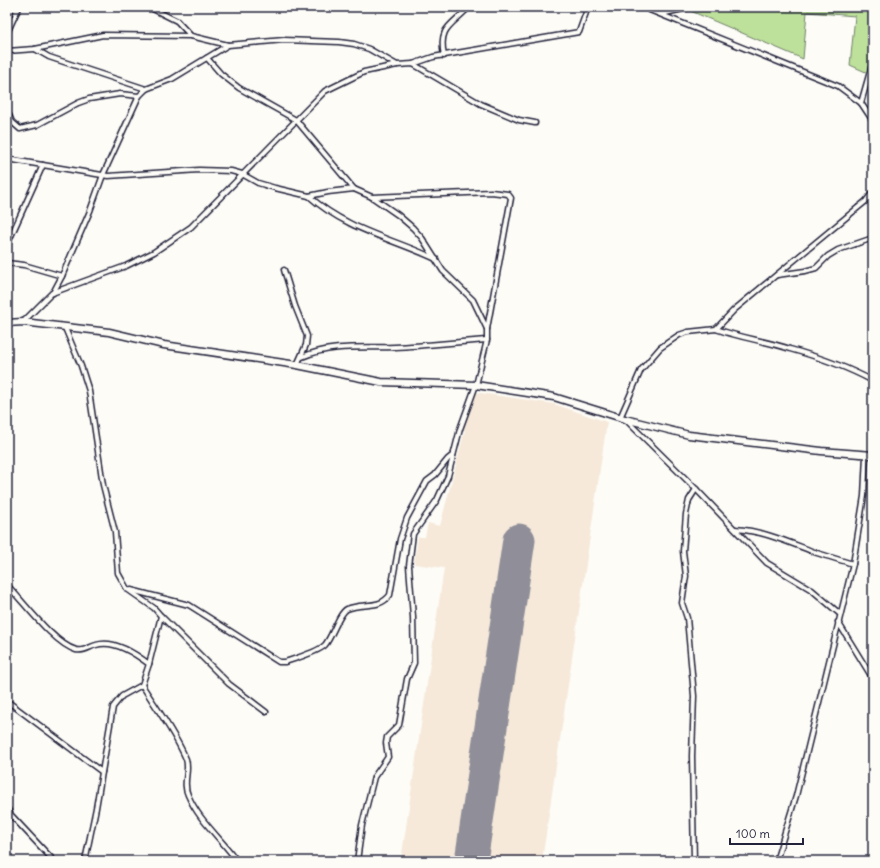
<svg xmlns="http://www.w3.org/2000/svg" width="880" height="868" font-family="Delius,sans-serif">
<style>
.built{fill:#f6e9da}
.green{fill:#bde09a;stroke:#70816a}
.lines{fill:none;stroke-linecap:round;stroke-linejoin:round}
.runway{stroke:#908f99;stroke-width:33}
.street-casing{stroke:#22223b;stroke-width:7}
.secondary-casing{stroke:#22223b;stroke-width:9}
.street{stroke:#fdfcf7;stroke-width:4}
.secondary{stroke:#fdfcf7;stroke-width:6}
</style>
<rect width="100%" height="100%" fill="#fdfcf7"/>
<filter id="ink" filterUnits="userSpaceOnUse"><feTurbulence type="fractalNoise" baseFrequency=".025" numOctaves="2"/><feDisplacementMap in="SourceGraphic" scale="8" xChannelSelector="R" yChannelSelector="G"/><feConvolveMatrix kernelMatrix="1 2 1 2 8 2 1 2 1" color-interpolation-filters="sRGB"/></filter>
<g filter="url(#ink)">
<path class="built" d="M 474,392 L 554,404 L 607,422 L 542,861 L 401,861 L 444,568 L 414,564 L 418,537 L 425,537 L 428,523 L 440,526 L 465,430 L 461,429 Z"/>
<path class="green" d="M 674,7 L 873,7 L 873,57 L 870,74 L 850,65 L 855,16 L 807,12 L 803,59 L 693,12 Z"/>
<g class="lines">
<path class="runway" d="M 471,861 L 519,540"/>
<defs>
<g id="street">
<path d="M 7,7 L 18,10"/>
<path d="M 149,7 L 177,21 L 191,36 L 228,45 L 284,40 L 339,42 L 354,44 L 369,49 L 397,65 L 413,64 L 481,104 L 519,120 L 535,123"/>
<path d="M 642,7 L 838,86 L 861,103 L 873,121"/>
<path d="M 661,14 L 692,7"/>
<path d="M 7,33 L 19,7"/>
<path d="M 35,49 L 49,57 L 146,89"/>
<path d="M 7,51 L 35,49 L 103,35 L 191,36"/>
<path d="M 444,56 C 438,26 452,26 469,7"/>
<path d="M 207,58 L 221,74 L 239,88 L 296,120 L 354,189 L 372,197 L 398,215 L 413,228 L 422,238 L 443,271 L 473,300 L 487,329"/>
<path d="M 413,64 L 433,57 L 579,32 L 588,7"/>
<path d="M 861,103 L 873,61"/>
<path d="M 7,110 L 12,122 L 20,129 L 37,125 L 78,103 L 89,99 L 120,94 L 139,96"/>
<path d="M 7,159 L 108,176 L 199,170 L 231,171 L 242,174 L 258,183 L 275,188 L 309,196 L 328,192 L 354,189"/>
<path d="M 873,192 L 866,201 L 734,310 L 716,329 C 741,338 766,341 790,349 C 819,357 847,367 873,381"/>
<path d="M 309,196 C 345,229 393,239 436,259"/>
<path d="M 7,245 L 43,165"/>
<path d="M 7,263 L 24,265 L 62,276"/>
<path d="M 284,270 L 295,306 L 307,336 L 306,345 L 297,365"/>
<path d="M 777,275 L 805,271 L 816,268 L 828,256 L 838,250 L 873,238"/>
<path d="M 53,293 L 62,276 L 90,211 L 103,175 L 139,96 L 146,89 L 172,79 L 228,45"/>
<path d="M 23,322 L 52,293 L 126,266 L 154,252 L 191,227 L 325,91 L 364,72 L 397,65"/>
<path d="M 65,328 L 81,366 L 89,391 L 103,485 L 115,532 L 118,573 L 127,589 L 154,608 L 161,616 L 149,664 L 142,685 L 122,696 L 113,707 L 96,808 L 85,861"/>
<path d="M 302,357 C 332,344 363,348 395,347 C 426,346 456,342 487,340"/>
<path d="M 620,418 L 641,370 L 660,348 L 679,335 L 688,332 L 716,329"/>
<path d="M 625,419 L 696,489 L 767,563 L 812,590 L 840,614"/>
<path d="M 735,529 C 765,531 790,543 817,553 C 829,557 841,560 853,564"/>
<path d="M 7,585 C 23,601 54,644 76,650 C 83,652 89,647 96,645 C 114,639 136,654 149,664"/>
<path d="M 131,590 L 189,605 L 279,662 L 285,662 C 294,659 318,652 325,645 C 332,637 339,613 347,609 C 362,602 379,610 390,595 L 400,539 L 407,518 L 427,481 L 435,475 L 448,459 L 453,455"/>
<path d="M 161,616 L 229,684 L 266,712"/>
<path d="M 838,622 L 873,679"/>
<path d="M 142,685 C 157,709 175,733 186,759 C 190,771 182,783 188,795 C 199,821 221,838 237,861"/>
<path d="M 7,701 L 102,772"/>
<path d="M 7,808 L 11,815 L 54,861"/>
<path d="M 357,861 L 362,825 L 374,777 L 388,757 L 386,743 L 387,737 L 399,725 L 407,679 L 414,663 L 413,617 L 409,566 L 413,534 L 437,500 L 448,476 L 460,429 L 476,385 L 487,340 L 487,329 L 511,198 L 508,194 L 491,192 L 372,197"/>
<path d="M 694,861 L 692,756 L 694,696 L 687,618 L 682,603 L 686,576 L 683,551 L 686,514 L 689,500 L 696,489"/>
<path d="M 776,861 L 796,796 L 853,564 L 864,496 L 866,455"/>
</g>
<path id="secondary" d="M 7,323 L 23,322 L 109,332 L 164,345 L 297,365 L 381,382 L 476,385 L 554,397 L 625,419 L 689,435 L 821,451 L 873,455"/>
</defs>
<use href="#street" class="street-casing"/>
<use href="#secondary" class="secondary-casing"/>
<use href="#street" class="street"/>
<use href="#secondary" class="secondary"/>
</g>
</g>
<rect width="880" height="868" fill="none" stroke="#fdfcf7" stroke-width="24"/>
<rect x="12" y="12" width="856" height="844" fill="none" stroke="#22223b" stroke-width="1.5" filter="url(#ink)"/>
<path d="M730 838v6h73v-6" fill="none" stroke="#22223b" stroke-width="2"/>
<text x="736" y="838" font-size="12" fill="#22223b" stroke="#fdfcf7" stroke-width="3" paint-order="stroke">100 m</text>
</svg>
